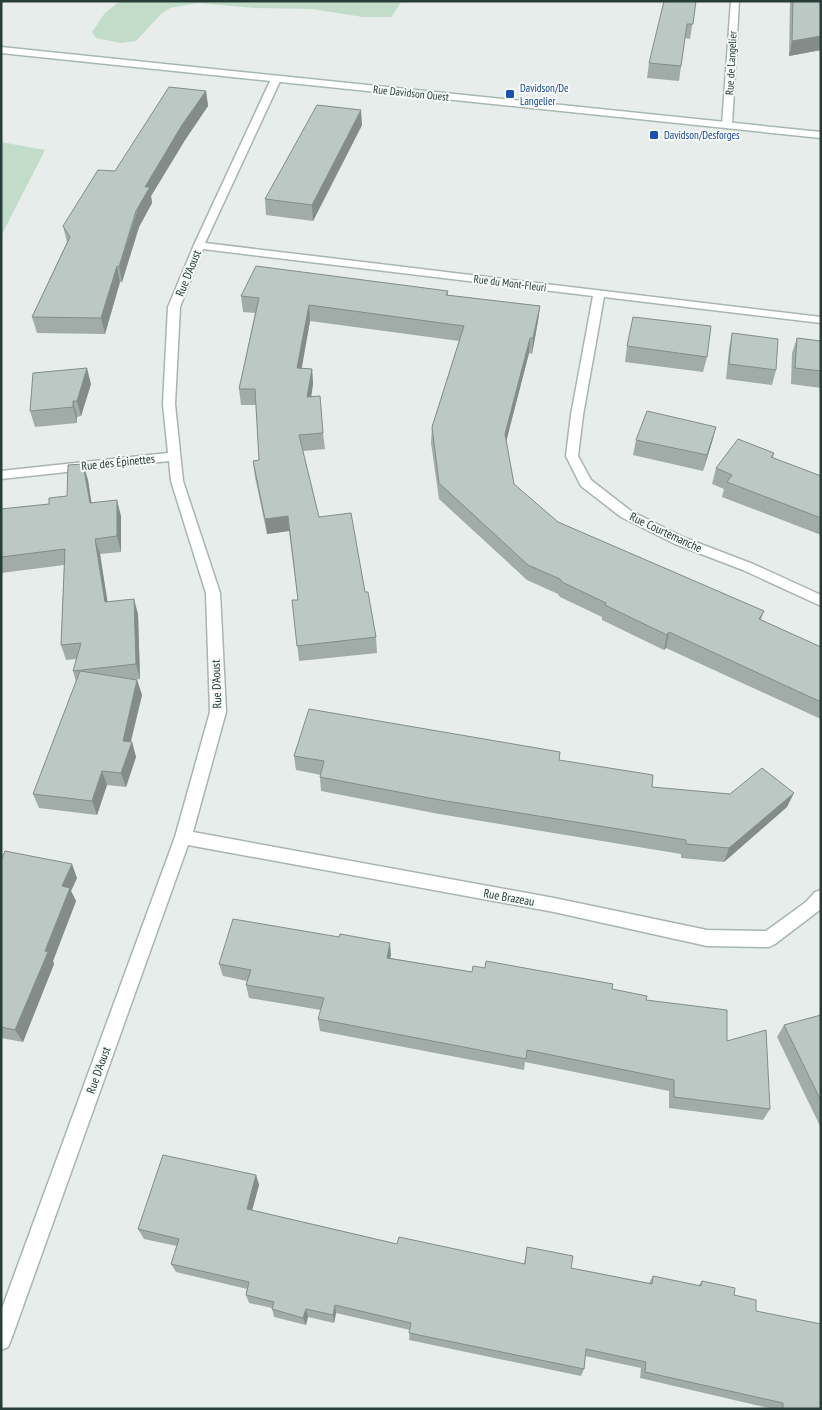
<svg xmlns="http://www.w3.org/2000/svg" width="822" height="1410" font-family="'PT Sans Narrow',sans-serif">
<style>
.green{fill:#c1dcc8}
.lines{fill:none;stroke-linecap:round;stroke-linejoin:round}
.street-casing{stroke:#a9b5b1;stroke-width:3}
.secondary-casing{stroke:#a5b8b1;stroke-width:3}
.street{fill:#fff;fill-rule:evenodd}
.secondary{fill:#fff;fill-rule:evenodd}
.wall{fill:#a1aca8}
.shaded-wall{fill:#838c88}
.building{fill:#bbc8c3;stroke:#838c88}
.transit-dot{fill:#1a4fb4;stroke:#f6faf8;stroke-width:2}
.labels{text-anchor:middle;dominant-baseline:central;stroke-width:4;stroke-linejoin:round;paint-order:stroke}
.far-street-label{font-size:11px;fill:#263e37;stroke:#f6faf8}
.far-transit-label{font-size:11px;fill:#164399;stroke:#f6faf8;text-anchor:start}
.street-label{font-size:12px;fill:#263e37;stroke:#f6faf8}
</style>
<rect width="100%" height="100%" fill="#e6edea"/>
<g class="green">
<path d="M 120,1 L 402,1 L 391,17 L 363,17 L 312,9 L 254,8 L 198,3 L 170,8 L 161,14 L 136,41 L 121,43 L 96,38 L 92,32 L 105,13 Z"/>
<path d="M 1,142 L 45,150 L 1,236 Z"/>
</g>
<g class="lines">
<defs>
<g id="street">
<path d="M 731,1 L 739,1 L 732,125 L 727,128 L 722,125 Z"/>
<path d="M 276,76 L 281,79 L 205,243 L 821,317 L 821,323 L 604,297 L 583,415 L 578,456 L 591,480 L 631,511 L 685,538 L 753,564 L 821,595 L 821,606 L 743,570 L 675,544 L 621,517 L 581,486 L 566,456 L 571,415 L 593,296 L 203,249 L 180,307 L 175,404 L 183,481 L 220,593 L 226,712 L 193,832 L 554,898 L 707,930 L 766,931 L 806,902 L 815,892 L 821,890 L 821,909 L 775,944 L 769,947 L 707,946 L 554,912 L 188,845 L 11,1340 L 8,1347 L 1,1350 L 1,1311 L 175,837 L 210,712 L 206,593 L 171,481 L 169,461 L 1,479 L 1,471 L 168,453 L 163,404 L 168,307 L 194,245 L 271,79 Z"/>
</g>
<path id="secondary" d="M 1,47 L 821,132 L 821,138 L 1,53 Z"/>
</defs>
<use href="#street" class="street-casing"/>
<use href="#secondary" class="secondary-casing"/>
<use href="#street" class="street"/>
<use href="#secondary" class="secondary"/>
</g>
<g class="wall">
<path d="M 696,1 L 690,39 L 685,38 L 679,81 L 647,78 L 649,63 Z"/>
<path d="M 790,1 L 821,1 L 821,50 L 789,56 Z"/>
<path d="M 206,91 L 208,106 L 185,140 L 151,196 L 152,203 L 139,227 L 122,282 L 120,282 L 105,334 L 37,333 L 32,317 L 67,242 L 63,226 L 115,171 Z"/>
<path d="M 362,125 L 313,221 L 266,215 L 265,199 Z"/>
<path d="M 448,291 L 448,295 L 540,306 L 538,321 L 532,354 L 529,353 L 506,441 L 514,484 L 558,522 L 764,611 L 761,620 L 821,647 L 821,719 L 666,648 L 664,650 L 602,620 L 602,617 L 560,597 L 558,594 L 527,580 L 439,499 L 431,443 L 432,427 L 459,341 L 310,321 L 301,368 L 312,369 L 313,384 L 311,396 L 323,433 L 325,449 L 303,451 L 319,517 L 365,592 L 376,637 L 377,653 L 299,661 L 292,600 L 298,600 L 289,531 L 267,534 L 255,477 L 253,461 L 259,460 L 256,405 L 241,405 L 239,389 L 255,313 L 243,312 L 241,296 Z"/>
<path d="M 732,333 L 776,370 L 772,385 L 726,379 L 729,349 Z"/>
<path d="M 797,338 L 821,341 L 821,388 L 791,384 L 792,353 Z"/>
<path d="M 627,346 L 707,357 L 703,372 L 625,362 Z"/>
<path d="M 91,384 L 81,416 L 77,417 L 77,423 L 35,427 L 30,411 Z"/>
<path d="M 716,427 L 712,442 L 703,471 L 633,455 L 636,440 Z"/>
<path d="M 774,453 L 773,458 L 821,476 L 821,535 L 722,497 L 724,489 L 712,484 L 716,468 Z"/>
<path d="M 83,464 L 88,480 L 91,503 L 121,516 L 121,552 L 100,554 L 107,601 L 138,614 L 140,679 L 134,680 L 137,680 L 142,695 L 131,742 L 132,742 L 136,757 L 126,787 L 107,785 L 97,815 L 39,808 L 33,794 L 76,682 L 73,671 L 76,659 L 66,660 L 61,645 L 64,565 L 1,573 L 1,509 L 49,504 L 67,496 Z"/>
<path d="M 294,756 L 559,760 L 652,787 L 787,807 L 724,862 L 681,858 L 681,854 L 439,814 L 321,791 L 320,777 L 321,775 L 296,770 Z"/>
<path d="M 1,860 L 77,878 L 71,891 L 76,901 L 53,961 L 54,964 L 23,1042 L 1,1038 Z"/>
<path d="M 391,955 L 390,958 L 472,972 L 612,989 L 646,1000 L 727,1041 L 770,1109 L 763,1120 L 669,1108 L 669,1091 L 525,1062 L 524,1070 L 320,1031 L 318,1019 L 321,1010 L 249,998 L 246,985 L 247,981 L 223,976 L 219,964 Z"/>
<path d="M 821,1015 L 821,1128 L 777,1037 L 784,1025 Z"/>
<path d="M 256,1175 L 259,1185 L 252,1210 L 397,1244 L 524,1264 L 527,1247 L 571,1268 L 649,1283 L 653,1276 L 698,1286 L 702,1281 L 734,1295 L 756,1311 L 821,1409 L 773,1409 L 640,1378 L 641,1368 L 585,1356 L 584,1369 L 581,1376 L 409,1340 L 410,1330 L 336,1313 L 334,1323 L 308,1317 L 306,1325 L 274,1317 L 272,1308 L 249,1303 L 246,1295 L 247,1289 L 176,1272 L 171,1264 L 177,1246 L 144,1239 L 138,1229 Z"/>
</g>
<g class="shaded-wall">
<path d="M 821,36 L 821,50 L 789,56 L 792,41 Z"/>
<path d="M 206,91 L 208,106 L 185,140 L 151,196 L 152,203 L 139,227 L 122,282 L 119,267 L 145,187 L 182,125 Z"/>
<path d="M 361,110 L 362,125 L 313,221 L 312,205 Z"/>
<path d="M 117,266 L 120,282 L 105,334 L 101,318 Z"/>
<path d="M 309,305 L 310,321 L 299,384 L 297,368 Z"/>
<path d="M 540,306 L 538,321 L 532,354 L 533,338 Z"/>
<path d="M 530,338 L 529,353 L 504,450 L 505,434 Z"/>
<path d="M 87,368 L 91,384 L 81,416 L 77,401 Z"/>
<path d="M 312,369 L 313,384 L 309,412 L 307,397 Z"/>
<path d="M 73,401 L 77,417 L 77,423 L 73,407 Z"/>
<path d="M 716,427 L 712,442 L 703,471 L 707,455 Z"/>
<path d="M 83,464 L 88,480 L 94,519 L 90,503 Z"/>
<path d="M 117,500 L 121,516 L 121,552 L 117,536 Z"/>
<path d="M 288,516 L 289,531 L 267,534 L 265,519 Z"/>
<path d="M 95,539 L 100,554 L 110,617 L 105,602 Z"/>
<path d="M 134,599 L 138,614 L 140,679 L 136,664 Z"/>
<path d="M 669,632 L 666,648 L 664,650 L 667,635 Z"/>
<path d="M 137,680 L 142,695 L 128,752 L 132,742 L 136,757 L 126,787 L 121,773 L 123,741 Z"/>
<path d="M 102,771 L 107,785 L 97,815 L 92,801 Z"/>
<path d="M 794,793 L 787,807 L 724,862 L 729,848 Z"/>
<path d="M 72,864 L 77,878 L 71,891 L 76,901 L 53,961 L 54,964 L 23,1042 L 15,1030 L 45,951 L 62,886 Z"/>
<path d="M 390,943 L 391,955 L 387,970 L 387,958 Z"/>
<path d="M 256,1175 L 259,1185 L 250,1218 L 247,1209 Z"/>
<path d="M 335,1305 L 336,1313 L 334,1323 L 333,1315 Z"/>
<path d="M 306,1309 L 308,1317 L 306,1325 L 303,1318 Z"/>
</g>
<g class="building">
<path d="M 664,1 L 696,1 L 693,24 L 687,24 L 681,66 L 649,63 Z"/>
<path d="M 793,1 L 821,1 L 821,36 L 792,41 Z"/>
<path d="M 169,87 L 206,91 L 182,125 L 145,187 L 150,187 L 136,211 L 119,267 L 117,266 L 101,318 L 32,317 L 70,237 L 63,226 L 98,170 L 115,171 Z"/>
<path d="M 317,105 L 361,110 L 312,205 L 265,199 Z"/>
<path d="M 256,266 L 448,291 L 446,295 L 540,306 L 533,338 L 530,338 L 505,434 L 514,484 L 558,522 L 764,611 L 759,619 L 821,647 L 821,702 L 669,632 L 667,635 L 605,605 L 606,603 L 562,582 L 560,579 L 528,565 L 439,483 L 432,427 L 464,326 L 309,305 L 297,368 L 312,369 L 307,397 L 320,396 L 323,433 L 299,435 L 319,517 L 351,513 L 365,592 L 368,592 L 376,637 L 297,646 L 292,600 L 298,600 L 288,516 L 265,519 L 253,461 L 259,460 L 255,389 L 239,389 L 259,298 L 241,296 Z"/>
<path d="M 633,317 L 711,326 L 707,357 L 627,346 Z"/>
<path d="M 732,333 L 778,339 L 776,370 L 729,364 Z"/>
<path d="M 797,338 L 821,341 L 821,371 L 795,368 Z"/>
<path d="M 87,368 L 77,401 L 73,401 L 73,407 L 30,411 L 33,373 Z"/>
<path d="M 647,411 L 716,427 L 707,455 L 636,440 Z"/>
<path d="M 738,439 L 774,453 L 771,457 L 821,476 L 821,518 L 727,482 L 732,475 L 716,468 Z"/>
<path d="M 83,464 L 90,503 L 117,500 L 117,536 L 95,539 L 105,602 L 134,599 L 136,664 L 73,671 L 81,643 L 61,645 L 65,549 L 1,557 L 1,509 L 49,504 L 49,498 L 67,496 L 68,465 Z"/>
<path d="M 80,671 L 137,680 L 123,741 L 132,742 L 121,773 L 102,771 L 92,801 L 33,794 Z"/>
<path d="M 309,709 L 560,752 L 559,760 L 653,775 L 652,787 L 730,794 L 762,768 L 794,793 L 729,848 L 686,844 L 686,840 L 440,800 L 320,777 L 324,761 L 294,756 Z"/>
<path d="M 5,851 L 72,864 L 62,886 L 70,888 L 45,951 L 48,952 L 15,1030 L 1,1027 L 1,860 Z"/>
<path d="M 233,919 L 339,937 L 340,934 L 390,943 L 387,958 L 472,972 L 473,966 L 485,968 L 486,961 L 613,984 L 612,989 L 647,996 L 646,1000 L 727,1010 L 727,1041 L 766,1030 L 770,1109 L 674,1097 L 674,1080 L 527,1050 L 526,1059 L 318,1019 L 324,998 L 246,985 L 251,970 L 219,964 Z"/>
<path d="M 821,1015 L 821,1101 L 784,1025 Z"/>
<path d="M 163,1155 L 256,1175 L 247,1209 L 397,1244 L 399,1237 L 525,1264 L 527,1247 L 573,1256 L 571,1268 L 652,1284 L 653,1276 L 701,1286 L 702,1281 L 735,1288 L 734,1295 L 756,1300 L 756,1311 L 821,1324 L 821,1409 L 783,1409 L 783,1403 L 645,1372 L 646,1362 L 586,1349 L 584,1369 L 409,1333 L 411,1323 L 335,1305 L 333,1315 L 306,1309 L 303,1318 L 272,1309 L 274,1302 L 246,1295 L 249,1282 L 171,1264 L 179,1239 L 138,1229 Z"/>
</g>
<g class="transit-dot">
<rect x="505" y="89" width="10" height="10" rx="2.5"/>
<rect x="649" y="130" width="10" height="10" rx="2.5"/>
</g>
<g class="labels">
<g class="far-street-label">
<text transform="translate(731 63) rotate(-87)">Rue de Langelier</text>
<text transform="translate(411 93) rotate(6)">Rue Davidson Ouest</text>
<text transform="translate(510 283) rotate(7)">Rue du Mont-Fleuri</text>
</g>
<g class="far-transit-label">
<text x="520" y="88">Davidson/De<tspan x="520" dy="13">Langelier</tspan></text>
<text x="664" y="135">Davidson/Desforges</text>
</g>
<g class="street-label">
<text transform="translate(188 273) rotate(-68)">Rue D'Aoust</text>
<text transform="translate(118 462) rotate(-6)">Rue des Épinettes</text>
<text transform="translate(666 532) rotate(25)">Rue Courtemanche</text>
<text transform="translate(216 684) rotate(-92)">Rue D'Aoust</text>
<text transform="translate(509 897) rotate(10)">Rue Brazeau</text>
<text transform="translate(98 1070) rotate(-70)">Rue D'Aoust</text>
</g>
</g>
<rect width="822" height="1410" fill="none" stroke="#263e37" stroke-width="5"/>
</svg>
